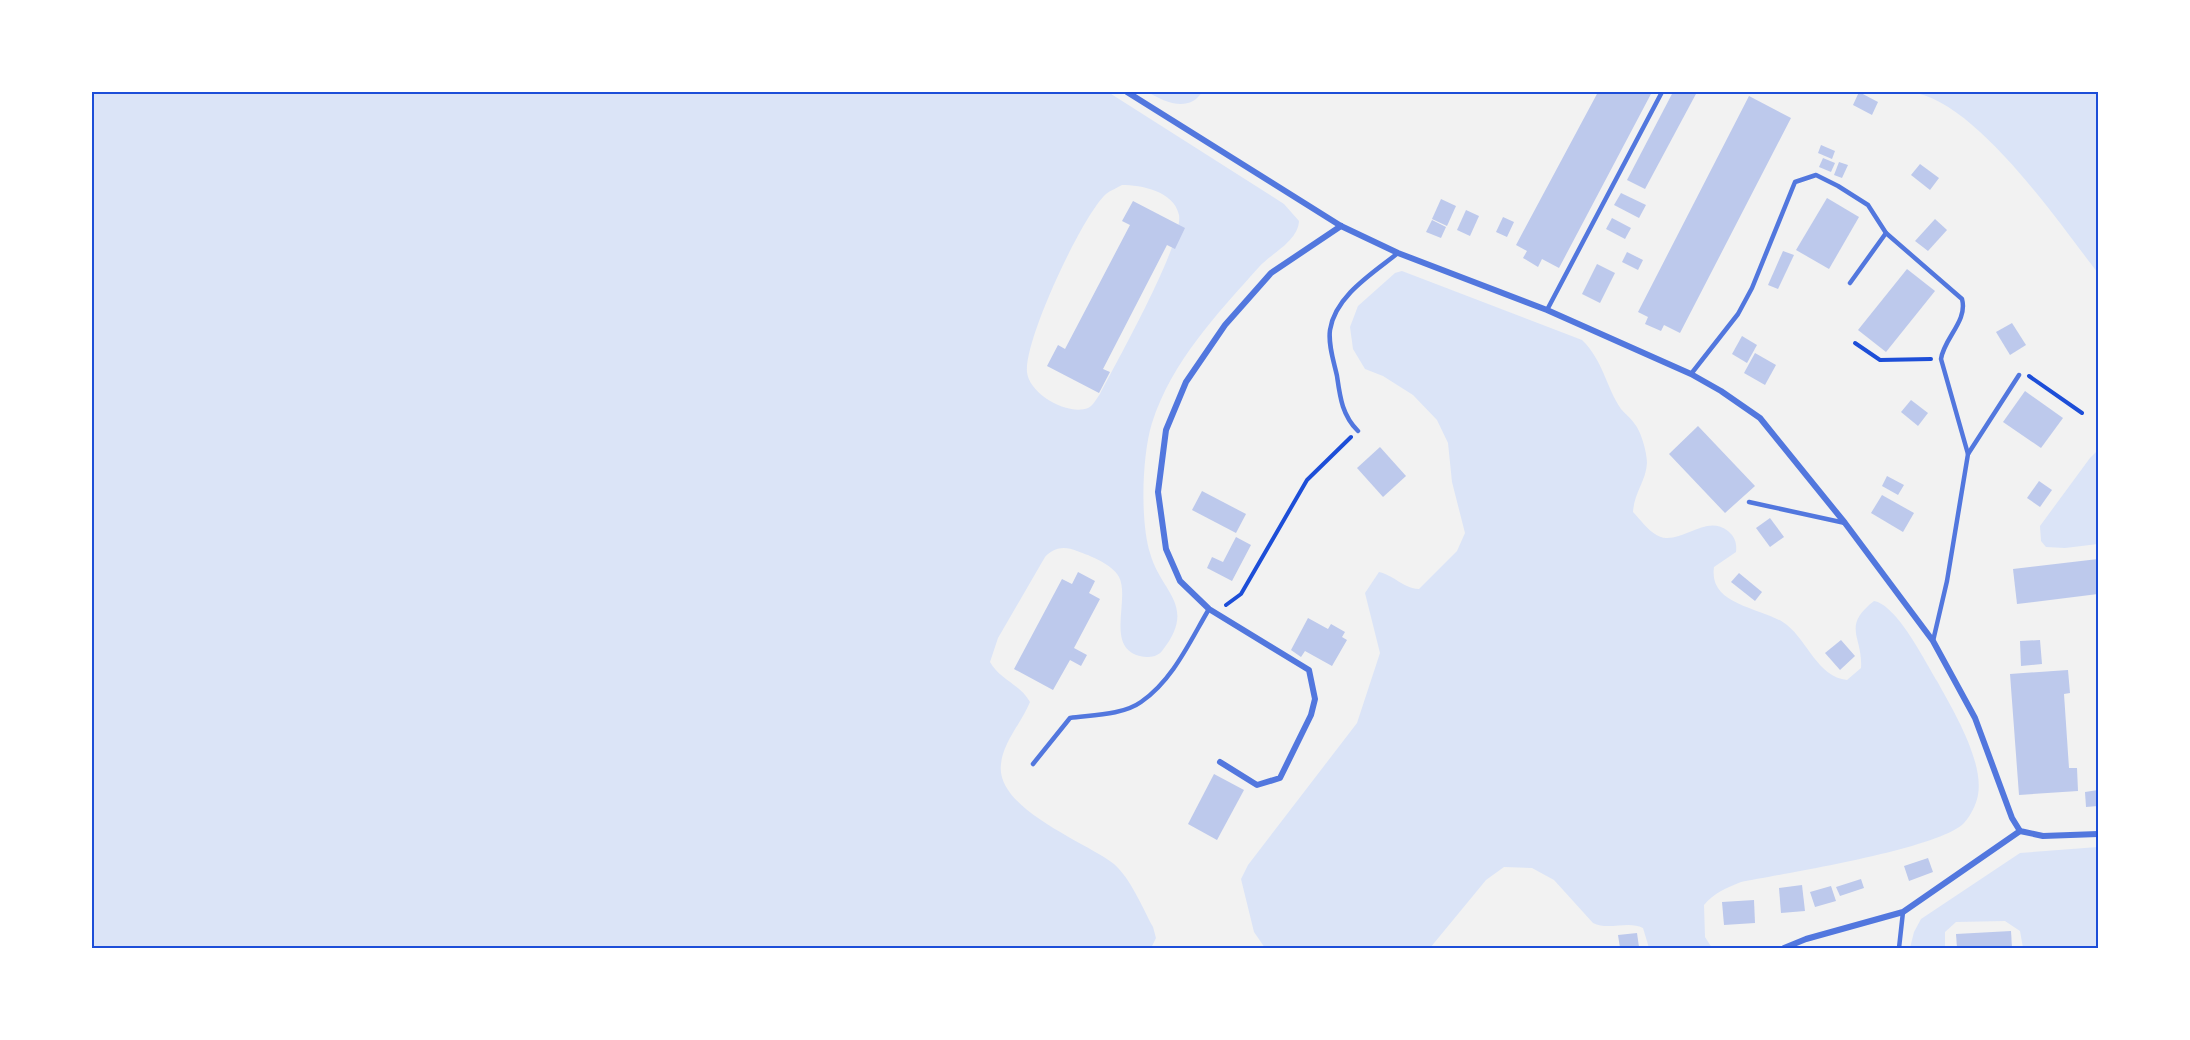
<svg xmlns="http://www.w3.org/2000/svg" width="2190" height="1040" font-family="'Roboto Condensed',sans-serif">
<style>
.green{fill:#dbe4f7;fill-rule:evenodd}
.building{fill:#bdc9ec}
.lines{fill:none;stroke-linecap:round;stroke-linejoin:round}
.path{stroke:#1d4ed8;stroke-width:4}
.service{stroke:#5277de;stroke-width:4.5}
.minor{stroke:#5277de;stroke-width:6}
.neatline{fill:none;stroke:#1d4ed8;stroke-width:2}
</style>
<rect width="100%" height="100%" fill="#f2f2f2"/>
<g class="green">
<path d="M 92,92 L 1108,92 L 1284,204 L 1299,221 C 1298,241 1272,253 1259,267 C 1217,314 1172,361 1152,423 C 1142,455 1140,521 1150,553 C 1161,593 1198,605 1162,651 C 1158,656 1152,657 1146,657 C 1102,653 1131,600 1119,577 C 1112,564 1091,556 1077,551 C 1065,546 1054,547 1045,557 L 998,638 L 990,662 C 1000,680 1020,684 1030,702 C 1022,722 1003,742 1001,764 C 995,809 1086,842 1114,864 C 1131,879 1142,907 1153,927 L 1156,938 L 1151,948 L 92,948 ZM 1122,185 C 1141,185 1174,191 1179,215 C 1184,242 1115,365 1100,394 C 1096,399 1094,405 1088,408 C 1068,416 1029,394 1027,372 C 1024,340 1082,216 1106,194 C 1111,190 1117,188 1122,185 Z"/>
<path d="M 1148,92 L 1202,92 C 1189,113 1164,102 1148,92 Z"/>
<path d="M 1910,92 L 2098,92 L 2098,273 C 2058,222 1975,99 1910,92 Z"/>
<path d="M 1402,271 L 1582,340 C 1603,360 1606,387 1621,409 C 1625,414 1631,418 1634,423 C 1641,431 1647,452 1647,463 C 1646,481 1634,493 1633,512 C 1642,521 1652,537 1666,538 C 1687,539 1708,515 1728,531 C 1735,537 1737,543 1736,552 L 1714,567 C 1708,607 1765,607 1787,625 C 1808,642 1818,677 1847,680 L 1861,668 C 1863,636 1841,627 1874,601 C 1897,605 1925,661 1937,681 C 1953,710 1984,761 1978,795 C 1976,805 1971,815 1964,823 C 1939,849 1782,874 1741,882 C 1726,888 1714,893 1704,905 L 1705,937 L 1712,948 L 1649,948 L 1643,928 C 1628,920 1609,931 1593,923 L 1554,880 L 1532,868 L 1504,867 L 1486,880 L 1430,948 L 1265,948 L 1254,932 L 1241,879 L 1248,865 L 1357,723 L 1380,653 L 1365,593 L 1379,572 C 1395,576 1403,588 1419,589 L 1457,551 L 1465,533 L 1452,482 L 1448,443 L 1437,420 L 1413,395 L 1383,376 L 1365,369 L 1353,349 L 1350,327 L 1358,306 L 1395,273 Z"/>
<path d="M 2098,450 L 2098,544 L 2065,548 L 2046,547 L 2041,541 L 2040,526 L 2090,458 Z"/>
<path d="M 2098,847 L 2098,948 L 2023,948 L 2020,931 L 2005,921 L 1956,922 L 1945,932 L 1945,948 L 1910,948 L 1914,932 L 1921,919 L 2020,853 Z"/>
</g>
<g class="building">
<path d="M 1598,92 L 1652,92 L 1559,268 L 1542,259 L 1538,267 L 1523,258 L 1527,251 L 1516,245 Z"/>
<path d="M 1673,92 L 1697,92 L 1645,189 L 1627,180 Z"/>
<path d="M 1859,92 L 1878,102 L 1872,115 L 1853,105 Z"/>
<path d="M 1749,96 L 1791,118 L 1680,333 L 1664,325 L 1661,331 L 1645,324 L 1648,317 L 1638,312 Z"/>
<path d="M 1821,145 L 1835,151 L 1832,159 L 1818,153 Z"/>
<path d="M 1823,158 L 1835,163 L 1831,172 L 1819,167 Z"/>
<path d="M 1839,162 L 1848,165 L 1842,178 L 1834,175 Z"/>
<path d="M 1920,164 L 1939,178 L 1930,190 L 1911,175 Z"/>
<path d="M 1621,193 L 1646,205 L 1639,218 L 1614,205 Z"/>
<path d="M 1827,198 L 1859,217 L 1829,269 L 1796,250 Z"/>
<path d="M 1441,199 L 1456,206 L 1447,226 L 1432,219 Z"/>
<path d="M 1133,201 L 1185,228 L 1175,249 L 1167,245 L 1103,369 L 1110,372 L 1099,393 L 1047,366 L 1058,345 L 1065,349 L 1130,225 L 1122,221 Z"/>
<path d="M 1466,210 L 1479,216 L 1470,236 L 1457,230 Z"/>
<path d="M 1503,217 L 1514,222 L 1507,237 L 1496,232 Z"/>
<path d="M 1612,218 L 1631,228 L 1625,239 L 1606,229 Z"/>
<path d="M 1935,219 L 1947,230 L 1928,251 L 1915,241 Z"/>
<path d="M 1432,220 L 1446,227 L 1441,238 L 1426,232 Z"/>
<path d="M 1783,251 L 1794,255 L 1778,289 L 1768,285 Z"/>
<path d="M 1627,252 L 1643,260 L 1638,270 L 1622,262 Z"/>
<path d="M 1597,264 L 1615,273 L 1600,303 L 1582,294 Z"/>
<path d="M 1907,269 L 1935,291 L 1886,352 L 1858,330 Z"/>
<path d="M 2012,323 L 2026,345 L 2010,355 L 1996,332 Z"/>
<path d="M 1742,336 L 1757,345 L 1747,363 L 1732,354 Z"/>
<path d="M 1755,353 L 1776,365 L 1765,385 L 1744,373 Z"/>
<path d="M 2025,391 L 2063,418 L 2041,448 L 2003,422 Z"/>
<path d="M 1911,400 L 1928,413 L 1918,426 L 1901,412 Z"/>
<path d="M 1698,426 L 1755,486 L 1725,513 L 1669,454 Z"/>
<path d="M 1380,447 L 1406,476 L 1383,497 L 1357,468 Z"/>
<path d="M 1887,476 L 1904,485 L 1898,495 L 1882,486 Z"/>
<path d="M 2039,481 L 2052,490 L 2040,507 L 2027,498 Z"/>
<path d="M 1202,491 L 1246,514 L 1236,533 L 1192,510 Z"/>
<path d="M 1882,495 L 1914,513 L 1903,532 L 1871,513 Z"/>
<path d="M 1770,518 L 1784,537 L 1770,547 L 1756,528 Z"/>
<path d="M 1236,537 L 1251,545 L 1232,581 L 1207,568 L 1212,557 L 1223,562 Z"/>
<path d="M 2098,559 L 2098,594 L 2017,604 L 2013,569 Z"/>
<path d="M 1078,572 L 1095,581 L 1089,593 L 1100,599 L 1074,648 L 1087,655 L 1081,666 L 1070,660 L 1053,690 L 1014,669 L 1062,579 L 1072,584 Z"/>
<path d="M 1739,573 L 1762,592 L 1755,601 L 1731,582 Z"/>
<path d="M 1308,618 L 1328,629 L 1331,624 L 1345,632 L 1342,637 L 1347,640 L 1332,666 L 1305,651 L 1301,657 L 1291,650 Z"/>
<path d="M 1841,640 L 1855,656 L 1840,670 L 1825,653 Z"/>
<path d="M 2040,640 L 2042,664 L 2021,666 L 2020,641 Z"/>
<path d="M 2068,670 L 2070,693 L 2064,694 L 2069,768 L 2077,768 L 2078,791 L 2019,795 L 2010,674 Z"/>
<path d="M 1214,774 L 1244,790 L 1217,840 L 1188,824 Z"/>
<path d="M 2098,790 L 2098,806 L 2086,807 L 2085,792 Z"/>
<path d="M 1928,858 L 1933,872 L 1909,881 L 1904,866 Z"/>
<path d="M 1861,879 L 1864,888 L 1840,896 L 1836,887 Z"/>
<path d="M 1802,885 L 1805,911 L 1781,913 L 1779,888 Z"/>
<path d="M 1831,886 L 1836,901 L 1815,907 L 1810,892 Z"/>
<path d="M 1754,900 L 1755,923 L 1724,925 L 1722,902 Z"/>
<path d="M 2011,931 L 2012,948 L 1957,948 L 1956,934 Z"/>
<path d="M 1637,933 L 1639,947 L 1620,948 L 1618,935 Z"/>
</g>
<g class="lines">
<g class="path">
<path d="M 1855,343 L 1880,360 L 1931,359"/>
<path d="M 2029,376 L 2082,413"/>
<path d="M 1226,605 L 1241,594 L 1307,480 L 1351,437"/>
</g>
<g class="service">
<path d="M 1850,283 L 1886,233"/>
<path d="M 1547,310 L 1662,92"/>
<path d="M 1691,374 L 1738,314 L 1752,288 L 1795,182 L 1816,175 L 1838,186 L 1868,205 L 1886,233 L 1962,299 C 1968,321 1944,338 1941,359 L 1968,454"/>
<path d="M 1358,431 C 1342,415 1340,397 1337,376 C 1334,362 1328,345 1330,330 C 1335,296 1373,273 1398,253"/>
<path d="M 1749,502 L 1845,523"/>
<path d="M 1933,641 L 1947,581 L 1968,454 L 2019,375"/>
<path d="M 1033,764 L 1070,718 C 1092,715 1123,715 1141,702 C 1173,680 1190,641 1209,609"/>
<path d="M 1899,948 L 1903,912"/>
</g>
<g class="minor">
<path d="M 1127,92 L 1341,226 L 1398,253 L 1547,310 L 1691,374 L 1721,391 L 1760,418 L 1845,523 L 1933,641 L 1975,718 L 2012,818 L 2020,831 L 2043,836 L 2098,834"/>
<path d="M 1220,762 L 1257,785 L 1280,778 L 1311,715 L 1315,699 L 1309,670 L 1209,609 L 1180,581 L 1166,549 L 1158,492 L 1166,430 L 1186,382 L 1225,325 L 1271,273 L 1341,226"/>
<path d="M 1784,948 L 1806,939 L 1903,912 L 2020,831"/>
</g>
</g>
<rect width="2190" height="1040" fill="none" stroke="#ffffff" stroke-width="186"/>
<rect x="93" y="93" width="2004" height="854" class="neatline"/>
</svg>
